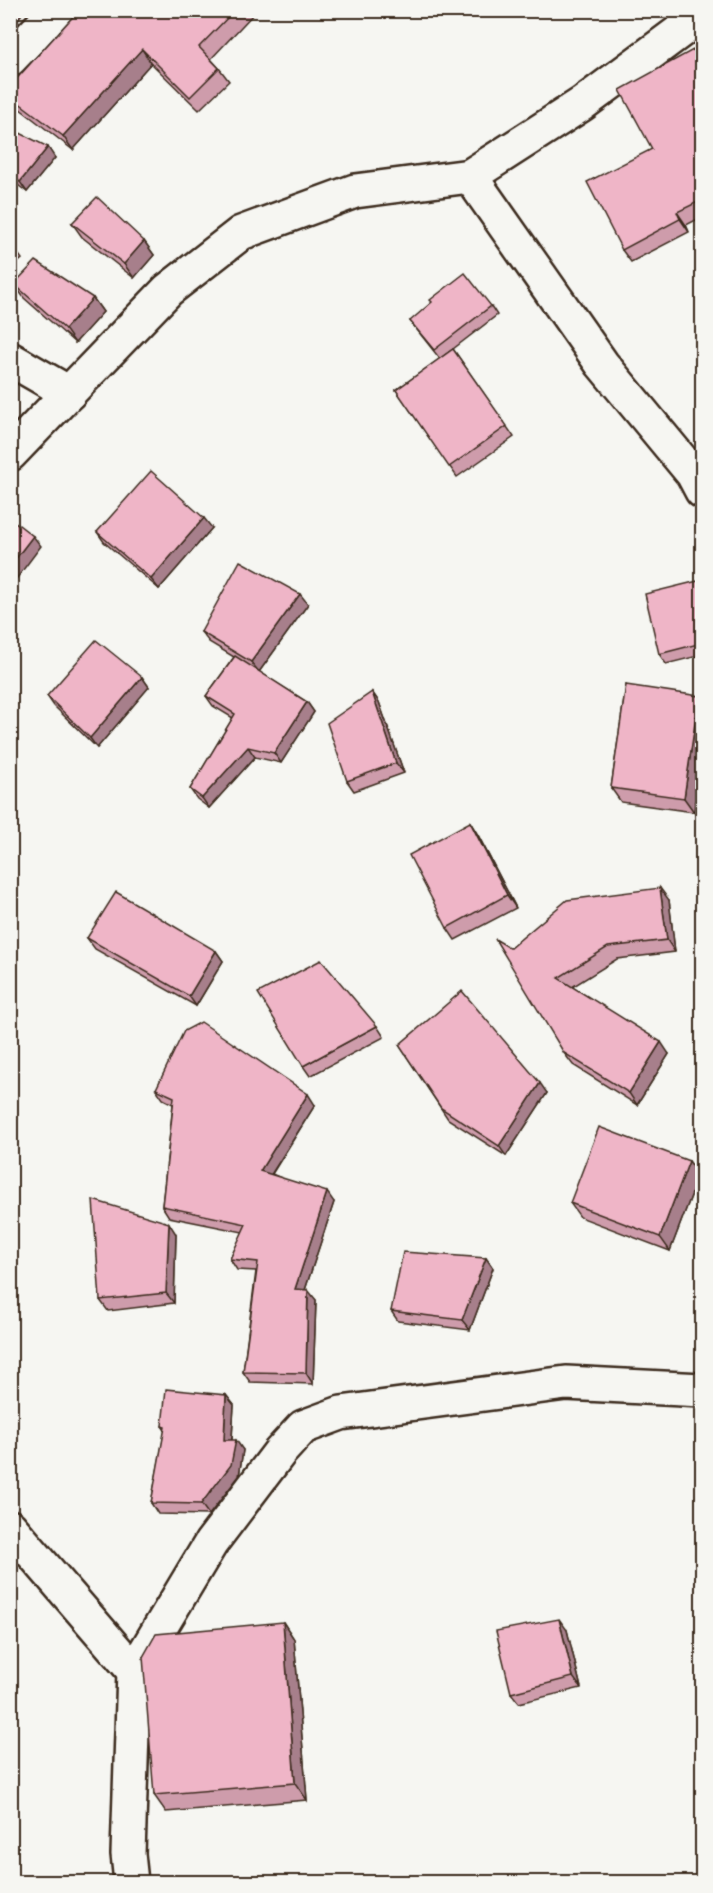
<svg xmlns="http://www.w3.org/2000/svg" width="713" height="1893" font-family="Pangolin,sans-serif">
<style>
.lines{fill:none;stroke-linecap:round;stroke-linejoin:round}
.minor-casing{stroke:#3b2a1e;stroke-width:38}
.minor{stroke:#f6f6f2;stroke-width:33}
.wall{fill:#ce9cab;stroke:#3b2a1e;stroke-width:1.5}
.shaded-wall{fill:#a77f8b;stroke:#3b2a1e;stroke-width:1.5}
.building{fill:#efb5c7;stroke:#3b2a1e;stroke-width:1.5}
</style>
<rect width="100%" height="100%" fill="#f6f6f2"/>
<filter id="ink" filterUnits="userSpaceOnUse"><feTurbulence type="fractalNoise" baseFrequency=".0167" numOctaves="2"/><feDisplacementMap in="SourceGraphic" scale="12" xChannelSelector="R" yChannelSelector="G"/><feConvolveMatrix kernelMatrix="1 2 1 2 8 2 1 2 1" color-interpolation-filters="sRGB"/></filter>
<g filter="url(#ink)">
<g class="lines">
<defs>
<g id="minor">
<path d="M 10,59 L 57,10"/>
<path d="M 470,176 L 602,364 L 693,474 L 702,491"/>
<path d="M 10,359 L 69,393"/>
<path d="M 10,454 L 168,290 L 241,233 L 355,191 L 470,176 L 582,104 L 702,15"/>
<path d="M 10,1527 L 134,1671"/>
<path d="M 131,1882 L 128,1854 L 134,1671 L 211,1543 L 280,1452 L 303,1427 L 341,1413 L 566,1383 L 702,1390"/>
</g>
</defs>
<use href="#minor" class="minor-casing"/>
<use href="#minor" class="minor"/>
</g>
<g class="wall">
<path d="M 79,10 L 257,10 L 211,59 L 219,68 L 229,81 L 199,110 L 151,63 L 73,150 L 15,105 L 10,99 L 10,86 Z"/>
<path d="M 702,45 L 702,217 L 686,225 L 689,232 L 631,262 L 622,250 L 652,149 Z"/>
<path d="M 10,128 L 55,158 L 27,192 L 10,179 Z"/>
<path d="M 72,223 L 144,241 L 154,255 L 134,278 L 82,237 Z"/>
<path d="M 10,246 L 14,248 L 22,259 L 10,269 Z"/>
<path d="M 14,284 L 93,298 L 103,312 L 75,343 L 24,298 Z"/>
<path d="M 491,306 L 497,315 L 440,359 L 410,321 Z"/>
<path d="M 453,349 L 514,437 L 457,477 L 396,390 Z"/>
<path d="M 212,528 L 159,589 L 104,542 L 97,532 Z"/>
<path d="M 702,580 L 702,655 L 666,664 L 659,654 Z"/>
<path d="M 308,604 L 259,672 L 307,702 L 314,712 L 281,763 L 255,757 L 209,808 L 197,799 L 190,789 L 233,718 L 213,706 L 206,696 L 234,657 L 209,642 L 201,632 Z"/>
<path d="M 142,677 L 149,687 L 97,748 L 54,706 L 47,696 Z"/>
<path d="M 626,685 L 694,812 L 621,802 L 611,788 Z"/>
<path d="M 372,692 L 379,702 L 404,773 L 354,791 L 347,781 Z"/>
<path d="M 470,822 L 478,835 L 516,908 L 455,940 L 447,928 Z"/>
<path d="M 669,900 L 675,952 L 617,959 L 572,987 L 669,1054 L 637,1105 L 573,1065 L 564,1053 L 510,948 Z"/>
<path d="M 87,938 L 216,951 L 223,961 L 196,1006 L 95,949 Z"/>
<path d="M 377,1026 L 384,1037 L 310,1076 L 303,1066 Z"/>
<path d="M 399,1045 L 547,1093 L 506,1156 L 448,1119 Z"/>
<path d="M 156,1089 L 315,1105 L 272,1174 L 334,1202 L 305,1290 L 316,1300 L 313,1384 L 250,1382 L 243,1372 L 256,1271 L 237,1270 L 230,1259 L 243,1232 L 169,1217 L 162,1206 L 173,1104 L 163,1099 Z"/>
<path d="M 689,1161 L 699,1175 L 670,1251 L 580,1217 L 570,1203 Z"/>
<path d="M 176,1234 L 174,1303 L 108,1311 L 100,1300 Z"/>
<path d="M 486,1258 L 493,1268 L 470,1330 L 398,1321 L 391,1311 Z"/>
<path d="M 226,1395 L 234,1405 L 232,1440 L 243,1450 L 239,1476 L 209,1515 L 158,1514 L 151,1503 L 165,1430 L 162,1426 Z"/>
<path d="M 283,1622 L 294,1639 L 307,1800 L 166,1812 L 154,1795 Z"/>
<path d="M 567,1630 L 581,1688 L 519,1703 L 511,1693 Z"/>
</g>
<g class="shaded-wall">
<path d="M 10,10 L 25,10 L 10,29 Z"/>
<path d="M 518,10 L 529,10 L 523,17 Z"/>
<path d="M 142,49 L 151,63 L 73,150 L 63,136 Z"/>
<path d="M 48,147 L 55,158 L 27,192 L 20,182 Z"/>
<path d="M 677,212 L 686,225 L 689,232 L 680,219 Z"/>
<path d="M 144,241 L 154,255 L 134,278 L 124,264 Z"/>
<path d="M 93,298 L 103,312 L 75,343 L 65,329 Z"/>
<path d="M 204,518 L 212,528 L 159,589 L 151,579 Z"/>
<path d="M 33,536 L 41,546 L 11,586 L 10,566 Z"/>
<path d="M 300,594 L 308,604 L 259,672 L 251,662 Z"/>
<path d="M 142,677 L 149,687 L 97,748 L 90,738 Z"/>
<path d="M 372,692 L 379,702 L 404,773 L 396,763 Z"/>
<path d="M 699,696 L 702,700 L 702,755 L 694,812 L 684,798 Z"/>
<path d="M 307,702 L 314,712 L 281,763 L 274,753 Z"/>
<path d="M 248,747 L 255,757 L 209,808 L 202,798 Z"/>
<path d="M 470,822 L 478,835 L 516,908 L 507,895 Z"/>
<path d="M 660,888 L 669,900 L 675,952 L 667,940 Z"/>
<path d="M 216,951 L 223,961 L 196,1006 L 189,996 Z"/>
<path d="M 661,1042 L 669,1054 L 637,1105 L 629,1093 Z"/>
<path d="M 540,1083 L 547,1093 L 506,1156 L 499,1146 Z"/>
<path d="M 308,1094 L 315,1105 L 267,1181 L 260,1171 Z"/>
<path d="M 689,1161 L 699,1175 L 670,1251 L 660,1237 Z"/>
<path d="M 327,1192 L 334,1202 L 302,1299 L 295,1289 Z"/>
<path d="M 169,1223 L 176,1234 L 174,1303 L 166,1293 Z"/>
<path d="M 486,1258 L 493,1268 L 470,1330 L 462,1320 Z"/>
<path d="M 308,1290 L 316,1300 L 313,1384 L 306,1373 Z"/>
<path d="M 226,1395 L 234,1405 L 231,1451 L 224,1440 Z"/>
<path d="M 236,1440 L 243,1450 L 239,1476 L 209,1515 L 201,1504 Z"/>
<path d="M 559,1619 L 567,1630 L 581,1688 L 573,1677 Z"/>
<path d="M 283,1622 L 294,1639 L 307,1800 L 295,1783 Z"/>
</g>
<g class="building">
<path d="M 79,10 L 235,10 L 199,47 L 219,68 L 190,97 L 142,49 L 63,136 L 10,96 L 10,86 Z"/>
<path d="M 702,45 L 702,200 L 677,212 L 680,219 L 622,250 L 587,182 L 652,149 L 620,90 Z"/>
<path d="M 10,128 L 48,147 L 20,182 L 10,174 Z"/>
<path d="M 97,197 L 144,241 L 124,264 L 72,223 Z"/>
<path d="M 10,246 L 14,248 L 10,252 Z"/>
<path d="M 36,261 L 93,298 L 65,329 L 14,284 Z"/>
<path d="M 465,273 L 491,306 L 434,350 L 410,321 L 432,302 L 430,300 Z"/>
<path d="M 453,349 L 507,426 L 449,467 L 396,390 Z"/>
<path d="M 151,471 L 204,518 L 151,579 L 97,532 Z"/>
<path d="M 10,518 L 33,536 L 10,566 Z"/>
<path d="M 240,561 L 300,594 L 251,662 L 201,632 Z"/>
<path d="M 702,580 L 702,643 L 659,654 L 645,594 Z"/>
<path d="M 96,640 L 142,677 L 90,738 L 47,696 Z"/>
<path d="M 235,656 L 307,702 L 274,753 L 248,747 L 202,798 L 190,789 L 235,714 L 206,696 Z"/>
<path d="M 626,685 L 699,696 L 684,798 L 611,788 Z"/>
<path d="M 372,692 L 396,763 L 347,781 L 327,723 Z"/>
<path d="M 470,822 L 507,895 L 447,928 L 409,855 Z"/>
<path d="M 660,888 L 667,940 L 608,947 L 558,978 L 661,1042 L 629,1093 L 564,1053 L 495,939 L 510,948 L 567,900 Z"/>
<path d="M 116,892 L 216,951 L 189,996 L 87,938 Z"/>
<path d="M 321,960 L 377,1026 L 303,1066 L 258,993 Z"/>
<path d="M 462,991 L 540,1083 L 499,1146 L 441,1108 L 399,1045 Z"/>
<path d="M 201,1022 L 308,1094 L 260,1171 L 327,1192 L 295,1289 L 308,1290 L 306,1373 L 243,1372 L 258,1262 L 230,1259 L 246,1224 L 162,1206 L 174,1097 L 156,1089 L 184,1031 Z"/>
<path d="M 599,1127 L 689,1161 L 660,1237 L 570,1203 Z"/>
<path d="M 93,1200 L 169,1223 L 166,1293 L 100,1300 Z"/>
<path d="M 403,1252 L 486,1258 L 462,1320 L 391,1311 Z"/>
<path d="M 166,1389 L 226,1395 L 224,1440 L 236,1440 L 231,1465 L 201,1504 L 151,1503 L 165,1427 L 162,1426 Z"/>
<path d="M 559,1619 L 573,1677 L 511,1693 L 496,1631 Z"/>
<path d="M 283,1622 L 295,1783 L 154,1795 L 143,1657 L 156,1634 Z"/>
</g>
</g>
<rect width="713" height="1893" fill="none" stroke="#f6f6f2" stroke-width="36"/>
<rect x="18" y="18" width="677" height="1857" fill="none" stroke="#3b2a1e" stroke-width="2" filter="url(#ink)"/>
</svg>
